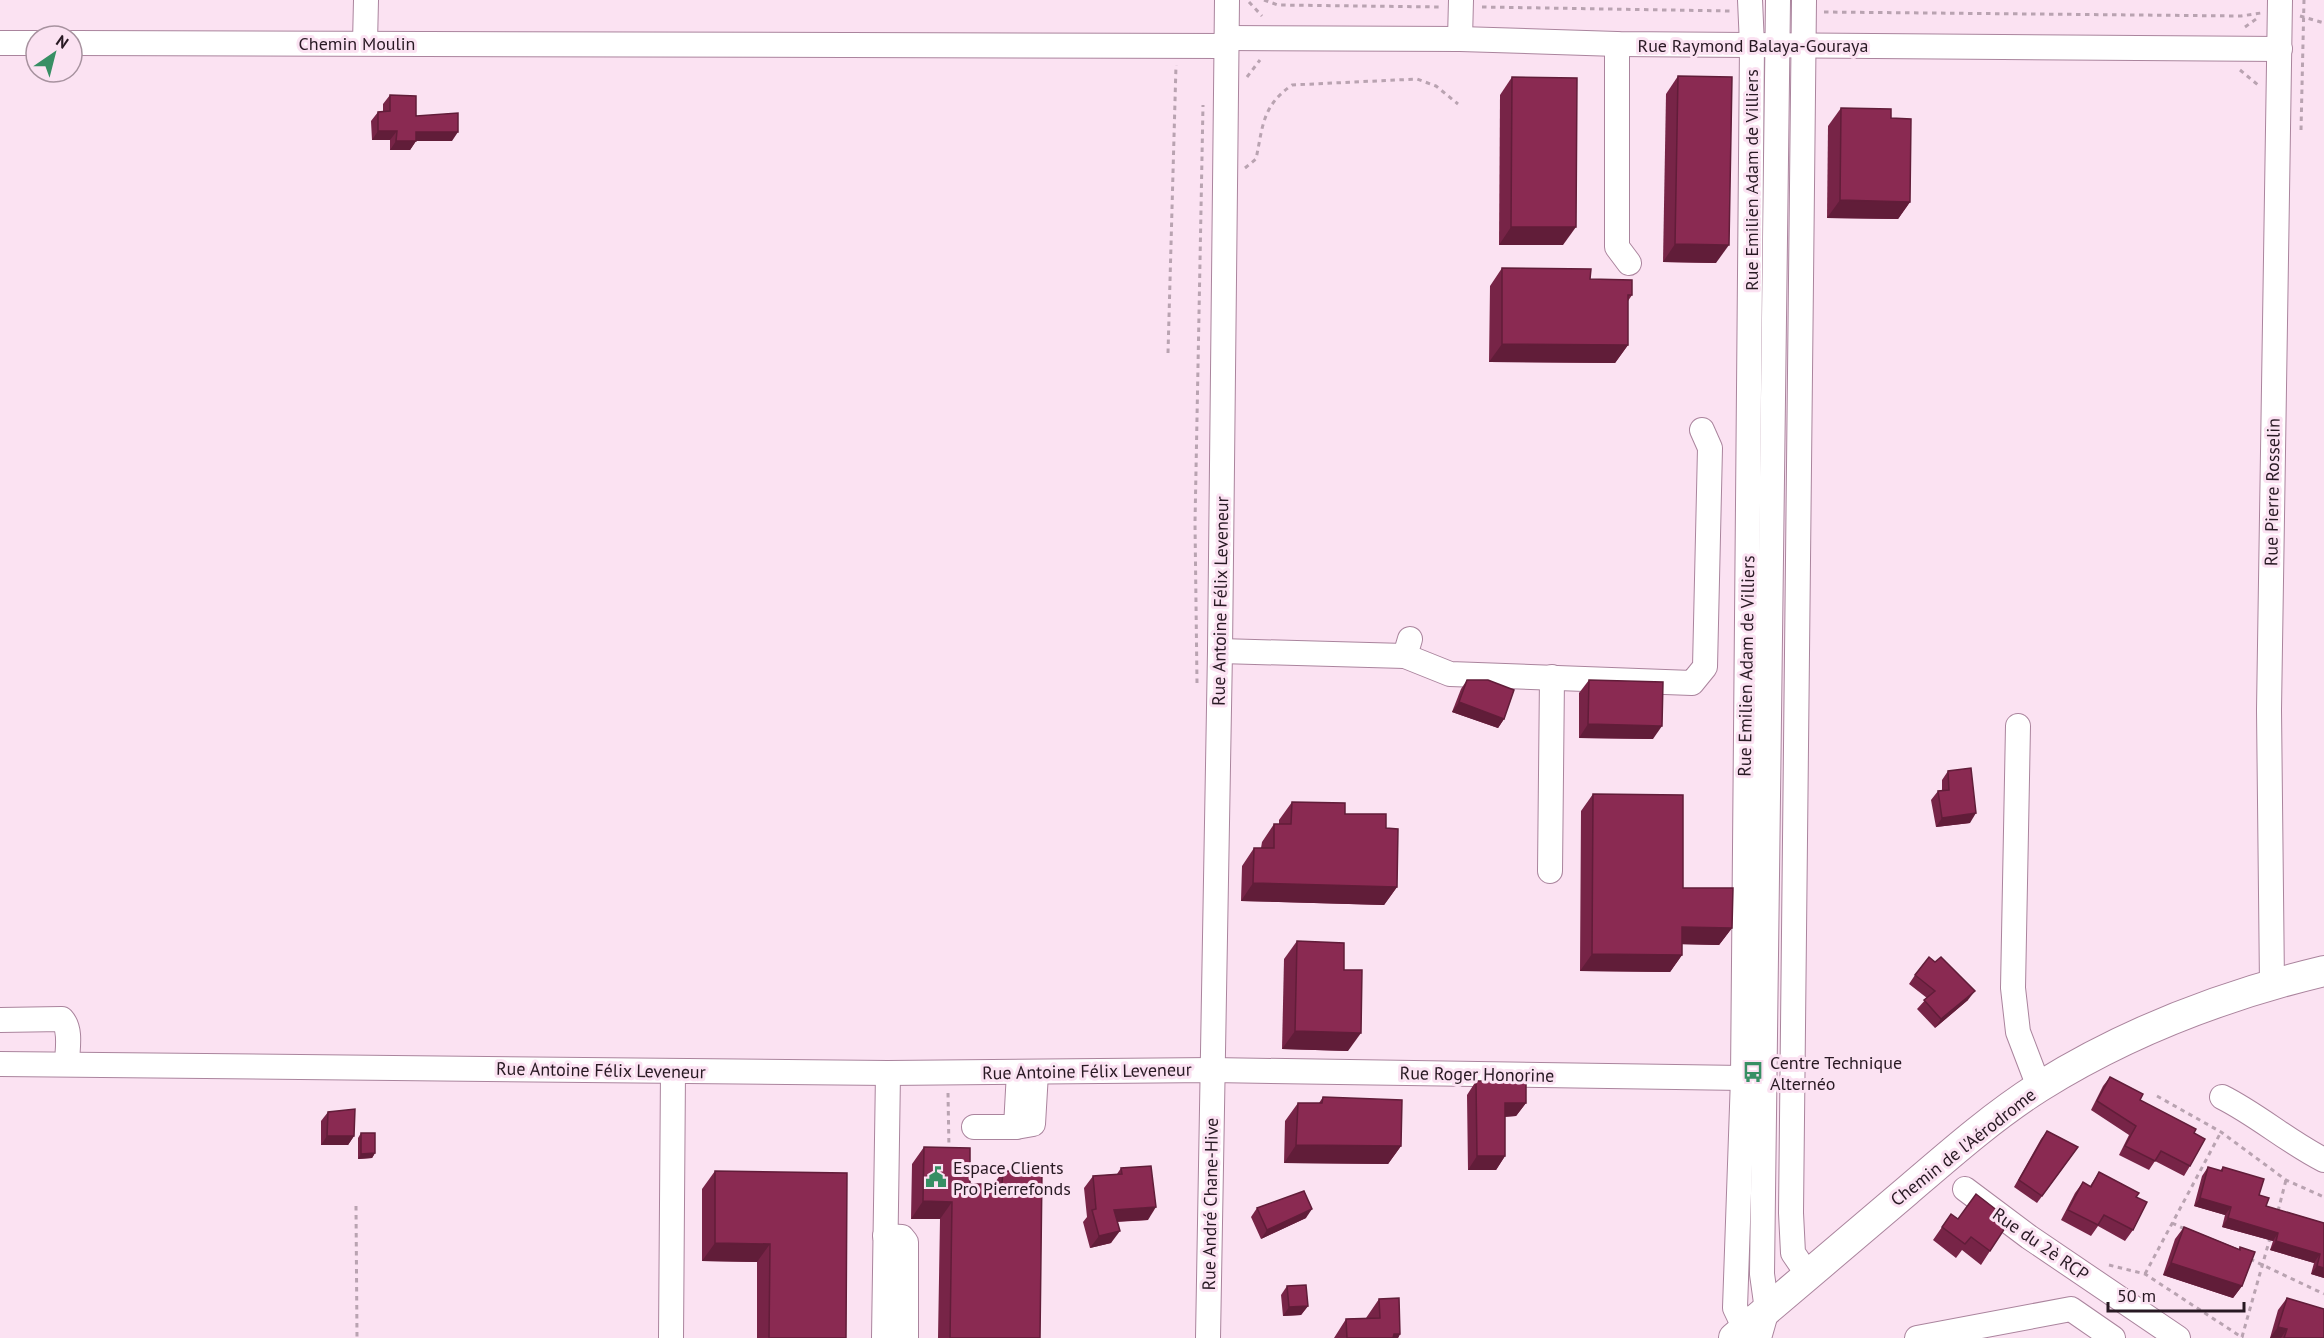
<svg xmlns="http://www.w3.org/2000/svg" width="2324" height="1338" font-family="'PT Sans',sans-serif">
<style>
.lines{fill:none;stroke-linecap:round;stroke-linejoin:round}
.minor-casing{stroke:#aa849d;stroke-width:26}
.major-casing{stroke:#aa849d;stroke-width:32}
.path{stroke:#b9a3b1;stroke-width:3;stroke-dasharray:4.5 4.5;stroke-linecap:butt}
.minor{stroke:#fff;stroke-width:24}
.major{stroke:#fff;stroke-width:30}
.wall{fill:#772447}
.shaded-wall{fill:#611d39}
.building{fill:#8a2a52;stroke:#611d39;stroke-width:1.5}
.labels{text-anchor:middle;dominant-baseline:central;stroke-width:6;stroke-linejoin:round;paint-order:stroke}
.street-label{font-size:18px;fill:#281923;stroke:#fbe2f2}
.poi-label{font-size:18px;fill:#281923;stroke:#fbe2f2;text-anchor:start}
</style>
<rect width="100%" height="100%" fill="#fbe2f2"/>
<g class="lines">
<defs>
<g id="minor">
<path d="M 1804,0 L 1791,1213 L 1793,1253 L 1808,1275"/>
<path d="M 1226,38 L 1460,39 L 1617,44 L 2280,49"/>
<path d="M 1460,39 L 1461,0"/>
<path d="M 0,43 L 36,43"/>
<path d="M 72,43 L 1226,46"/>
<path d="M 365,43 L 366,0"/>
<path d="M 1617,44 L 1617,247 L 1629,263"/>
<path d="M 1410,639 L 1405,656 L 1450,674 L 1692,683 L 1705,667 L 1710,448 L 1702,430"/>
<path d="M 1220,651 L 1405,656"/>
<path d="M 2018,726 L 2013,988 L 2018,1032 L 2039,1087"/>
<path d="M 1550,871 L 1552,677"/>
<path d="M 2272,984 L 2269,710 L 2280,0"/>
<path d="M 0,1020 L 62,1019 C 72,1030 67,1050 67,1064"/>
<path d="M 0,1064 L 888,1073 L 1212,1070 L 1743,1078"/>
<path d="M 2222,1097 C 2258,1115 2288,1142 2324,1160"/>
<path d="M 974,1127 L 1016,1127 L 1033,1124 L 1036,1073"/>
<path d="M 1016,1127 L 1019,1072"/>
<path d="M 1965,1189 L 2029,1237 L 2178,1338"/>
<path d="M 885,1236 L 902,1237 L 906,1242 L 906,1338"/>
<path d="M 1745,1329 L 1735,1308 L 1743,1078 L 1752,45 L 1750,0"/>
<path d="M 671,1338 L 673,1071"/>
<path d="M 884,1338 L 888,1073"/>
<path d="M 1208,1338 L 1220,651 L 1227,0"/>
<path d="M 1759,1338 L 1767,1310 L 1762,1274 L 1778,0"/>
<path d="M 1917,1338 L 2071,1309 L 2113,1338"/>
</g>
<path id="major" d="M 1734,1338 C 1792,1289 1849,1240 1907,1191 C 1949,1155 1992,1117 2039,1087 C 2127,1032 2224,995 2324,971"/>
</defs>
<use href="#minor" class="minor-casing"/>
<use href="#major" class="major-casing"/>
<g class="path">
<path d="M 1264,0 L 1278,5 L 1441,7"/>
<path d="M 1249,2 L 1262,16"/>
<path d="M 1482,7 L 1731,11"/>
<path d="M 1824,12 L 2241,16 L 2261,13"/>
<path d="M 2300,16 L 2324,23"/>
<path d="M 2245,27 L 2259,17"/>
<path d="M 2240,70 L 2258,85"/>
<path d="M 1247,77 L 1260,60"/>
<path d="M 2301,130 L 2304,0"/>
<path d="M 1245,168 L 1256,159 C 1263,126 1262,106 1292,85 L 1417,79 L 1436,86 L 1458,104"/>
<path d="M 1168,353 L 1176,65"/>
<path d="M 1197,683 L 1195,523 L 1203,105"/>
<path d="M 948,1093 L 949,1150"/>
<path d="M 2157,1096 L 2221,1132 L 2286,1180 L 2324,1197"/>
<path d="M 356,1206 L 357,1338"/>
<path d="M 2278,1211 L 2286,1180"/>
<path d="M 2172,1223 L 2187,1230"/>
<path d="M 2250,1259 L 2324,1294"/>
<path d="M 2109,1265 L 2145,1274 L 2243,1338"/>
<path d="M 2145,1274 L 2221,1132"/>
<path d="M 2242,1337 L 2270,1238"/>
</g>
<use href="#minor" class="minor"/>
<use href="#major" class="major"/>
</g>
<g class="wall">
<path d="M 1678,76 L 1716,263 L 1663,262 L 1666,94 Z"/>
<path d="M 1512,77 L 1563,245 L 1499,245 L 1500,95 Z"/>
<path d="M 390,95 L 416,116 L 452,141 L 416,141 L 410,150 L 390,150 L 390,140 L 372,140 L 371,121 L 378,112 L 383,112 L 383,104 Z"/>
<path d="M 1841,108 L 1891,118 L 1910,202 L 1898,219 L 1827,218 L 1828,126 Z"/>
<path d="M 1502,268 L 1590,279 L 1632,295 L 1628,301 L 1628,345 L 1615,363 L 1489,362 L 1490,286 Z"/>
<path d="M 1467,680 L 1504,719 L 1498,728 L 1452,712 L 1461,689 Z"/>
<path d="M 1589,680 L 1653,739 L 1579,738 L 1579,693 Z"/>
<path d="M 1948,771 L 1970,823 L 1936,827 L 1931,800 L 1938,791 L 1942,791 L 1942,780 Z"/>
<path d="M 1593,794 L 1683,888 L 1732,928 L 1719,945 L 1682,944 L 1682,955 L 1670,972 L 1580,971 L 1581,811 Z"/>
<path d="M 1292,802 L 1345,814 L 1386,828 L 1397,887 L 1384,905 L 1241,901 L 1242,866 L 1254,848 L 1261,848 L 1262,842 L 1274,824 L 1279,824 L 1279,820 Z"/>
<path d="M 1297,941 L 1344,970 L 1348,1051 L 1282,1049 L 1284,959 Z"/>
<path d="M 1915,975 L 1968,1000 L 1935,1028 L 1917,1009 L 1927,998 L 1909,984 Z"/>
<path d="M 2110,1077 L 2140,1100 L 2194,1133 L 2190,1166 L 2184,1176 L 2155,1161 L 2149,1170 L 2119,1155 L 2129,1135 L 2091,1110 L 2103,1086 Z"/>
<path d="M 1476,1081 L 1526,1103 L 1516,1116 L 1505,1117 L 1505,1156 L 1496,1170 L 1468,1170 L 1467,1095 Z"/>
<path d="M 1323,1097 L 1401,1146 L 1388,1164 L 1284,1163 L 1285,1121 L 1298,1103 L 1319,1103 Z"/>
<path d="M 328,1112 L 354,1136 L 348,1145 L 321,1145 L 321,1121 Z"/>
<path d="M 2047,1131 L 2078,1147 L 2037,1203 L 2014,1187 L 2041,1139 Z"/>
<path d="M 361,1133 L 375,1153 L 372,1158 L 358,1159 L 358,1138 Z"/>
<path d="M 924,1147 L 970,1184 L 994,1184 L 1003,1171 L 1040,1338 L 938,1338 L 940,1219 L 911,1219 L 912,1164 Z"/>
<path d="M 2208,1167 L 2220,1171 L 2223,1167 L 2259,1195 L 2266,1206 L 2324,1223 L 2324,1278 L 2311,1274 L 2314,1263 L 2270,1250 L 2273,1241 L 2222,1227 L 2225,1215 L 2194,1206 L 2202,1176 Z"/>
<path d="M 1121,1168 L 1148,1220 L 1117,1222 L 1111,1243 L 1090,1248 L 1083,1222 L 1087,1217 L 1084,1188 L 1093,1176 L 1117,1174 Z"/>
<path d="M 715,1171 L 846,1338 L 757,1338 L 757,1262 L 702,1261 L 702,1189 Z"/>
<path d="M 2099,1172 L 2136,1197 L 2133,1230 L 2125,1241 L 2098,1226 L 2091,1236 L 2061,1220 L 2075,1193 L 2083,1182 L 2090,1186 Z"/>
<path d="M 1257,1208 L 1306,1218 L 1261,1239 L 1251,1217 Z"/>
<path d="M 1951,1214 L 1958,1219 L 1998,1214 L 1990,1251 L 1981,1265 L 1962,1250 L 1956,1258 L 1933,1240 Z"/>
<path d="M 2184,1227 L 2239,1249 L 2240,1247 L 2242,1286 L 2233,1298 L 2163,1275 L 2175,1239 Z"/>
<path d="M 1287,1286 L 1308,1306 L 1301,1315 L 1283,1316 L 1281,1295 Z"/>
<path d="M 2287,1298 L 2324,1338 L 2270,1338 L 2278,1310 Z"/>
<path d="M 1379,1299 L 1400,1334 L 1398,1338 L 1334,1338 L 1346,1319 L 1366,1318 Z"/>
</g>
<g class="shaded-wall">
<path d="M 378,131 L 397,131 L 390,140 L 372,140 Z"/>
<path d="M 416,132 L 458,132 L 452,141 L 411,141 L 416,141 L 410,150 L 390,150 L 396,141 Z"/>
<path d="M 1840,200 L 1910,202 L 1898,219 L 1827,218 Z"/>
<path d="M 1511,227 L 1576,227 L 1563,245 L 1499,245 Z"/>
<path d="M 1675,244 L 1729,245 L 1716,263 L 1663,262 Z"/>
<path d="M 1502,344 L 1628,345 L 1615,363 L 1489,362 Z"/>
<path d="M 1459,702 L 1504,719 L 1498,728 L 1452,712 Z"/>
<path d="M 1588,724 L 1662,726 L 1653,739 L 1579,738 Z"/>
<path d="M 1976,813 L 1970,823 L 1936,827 L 1942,818 Z"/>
<path d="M 1253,883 L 1397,887 L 1384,905 L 1241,901 Z"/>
<path d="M 1682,927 L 1732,928 L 1719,945 L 1670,944 Z"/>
<path d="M 1592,954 L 1682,955 L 1670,972 L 1580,971 Z"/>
<path d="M 1975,991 L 1968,1000 L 1935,1028 L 1941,1019 Z"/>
<path d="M 1295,1031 L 1361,1033 L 1348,1051 L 1282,1049 Z"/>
<path d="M 1505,1103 L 1526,1103 L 1516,1116 L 1495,1117 Z"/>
<path d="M 327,1136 L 354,1136 L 348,1145 L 321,1145 Z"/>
<path d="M 1296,1145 L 1401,1146 L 1388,1164 L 1284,1163 Z"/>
<path d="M 375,1153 L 372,1158 L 358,1159 L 361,1154 Z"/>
<path d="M 1477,1156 L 1505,1156 L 1496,1170 L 1468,1170 Z"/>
<path d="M 2200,1198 L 2231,1207 L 2225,1215 L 2194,1206 Z"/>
<path d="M 923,1201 L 952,1202 L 940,1219 L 911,1219 Z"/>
<path d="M 1156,1207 L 1148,1220 L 1106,1222 L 1114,1210 Z"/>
<path d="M 1312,1209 L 1306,1218 L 1261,1239 L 1267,1230 Z"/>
<path d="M 2228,1218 L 2278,1233 L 2273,1241 L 2222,1227 Z"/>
<path d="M 1120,1231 L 1111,1243 L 1090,1248 L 1099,1236 Z"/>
<path d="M 2276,1241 L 2320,1254 L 2314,1263 L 2270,1250 Z"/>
<path d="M 715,1243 L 770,1244 L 757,1262 L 702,1261 Z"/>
<path d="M 2171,1263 L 2242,1286 L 2233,1298 L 2163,1275 Z"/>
<path d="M 2317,1266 L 2324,1268 L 2324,1278 L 2311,1274 Z"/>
<path d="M 1308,1306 L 1301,1315 L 1283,1316 L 1289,1307 Z"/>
<path d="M 2278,1327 L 2287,1329 L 2281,1338 L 2270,1338 Z"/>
<path d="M 1394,1334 L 1400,1334 L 1398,1338 L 1391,1338 Z"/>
</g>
<g class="building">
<path d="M 1678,76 L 1732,77 L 1729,245 L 1675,244 Z"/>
<path d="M 1512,77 L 1577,78 L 1576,227 L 1511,227 Z"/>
<path d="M 390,95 L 416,96 L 416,116 L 458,113 L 458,132 L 416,132 L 416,141 L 396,141 L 397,131 L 378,131 L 378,112 L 390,111 Z"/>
<path d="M 1841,108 L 1891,109 L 1891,118 L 1911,119 L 1910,202 L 1840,200 Z"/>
<path d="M 1502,268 L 1591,269 L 1590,279 L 1632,280 L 1632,295 L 1628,295 L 1628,345 L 1502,344 Z"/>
<path d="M 1467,680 L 1488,680 L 1514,690 L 1504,719 L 1459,702 Z"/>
<path d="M 1589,680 L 1663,682 L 1662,726 L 1588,724 Z"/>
<path d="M 1971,768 L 1976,813 L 1942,818 L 1938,791 L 1949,790 L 1948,771 Z"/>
<path d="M 1593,794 L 1683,795 L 1683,888 L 1733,888 L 1732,928 L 1682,927 L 1682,955 L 1592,954 Z"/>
<path d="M 1292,802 L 1345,803 L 1345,814 L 1386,814 L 1386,828 L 1398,829 L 1397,887 L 1253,883 L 1254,848 L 1274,848 L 1274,824 L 1291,824 Z"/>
<path d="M 1297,941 L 1344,943 L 1344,970 L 1362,970 L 1361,1033 L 1295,1031 Z"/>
<path d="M 1929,957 L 1935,962 L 1941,957 L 1975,991 L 1941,1019 L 1924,1000 L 1935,991 L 1915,975 Z"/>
<path d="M 2110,1077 L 2143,1094 L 2140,1100 L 2196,1129 L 2194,1133 L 2205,1139 L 2190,1166 L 2161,1151 L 2155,1161 L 2125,1146 L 2136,1126 L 2097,1101 Z"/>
<path d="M 1476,1081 L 1526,1081 L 1526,1103 L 1505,1103 L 1505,1156 L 1477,1156 Z"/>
<path d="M 1323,1097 L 1402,1100 L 1401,1146 L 1296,1145 L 1298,1103 L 1322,1103 Z"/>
<path d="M 355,1109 L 354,1136 L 327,1136 L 328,1112 Z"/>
<path d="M 2047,1131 L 2078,1147 L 2042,1196 L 2019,1180 Z"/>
<path d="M 361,1133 L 375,1133 L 375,1153 L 361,1154 Z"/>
<path d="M 924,1147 L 970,1148 L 970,1184 L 1002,1184 L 1003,1171 L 1042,1171 L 1040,1338 L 950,1338 L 952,1202 L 923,1201 Z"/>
<path d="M 1151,1166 L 1156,1207 L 1114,1210 L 1120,1231 L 1099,1236 L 1092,1210 L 1096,1209 L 1093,1176 L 1122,1174 L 1121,1168 Z"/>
<path d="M 2208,1167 L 2222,1171 L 2223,1167 L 2264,1179 L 2259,1195 L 2269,1198 L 2266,1206 L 2324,1223 L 2324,1268 L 2317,1266 L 2320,1254 L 2276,1241 L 2278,1233 L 2228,1218 L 2231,1207 L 2200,1198 Z"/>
<path d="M 715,1171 L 847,1173 L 846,1338 L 769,1338 L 770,1244 L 715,1243 Z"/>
<path d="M 2099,1172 L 2139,1193 L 2136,1197 L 2147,1202 L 2133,1230 L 2104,1215 L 2098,1225 L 2068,1210 L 2083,1182 L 2091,1187 Z"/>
<path d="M 1304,1191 L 1312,1209 L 1267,1230 L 1257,1208 Z"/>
<path d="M 1976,1194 L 1999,1212 L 1998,1214 L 2009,1222 L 1990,1251 L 1971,1237 L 1965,1244 L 1942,1227 L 1951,1214 L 1958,1219 Z"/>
<path d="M 2184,1227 L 2240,1250 L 2240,1247 L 2255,1252 L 2242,1286 L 2171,1263 Z"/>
<path d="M 1306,1285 L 1308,1306 L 1289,1307 L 1287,1286 Z"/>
<path d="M 1399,1298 L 1400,1334 L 1394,1334 L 1393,1338 L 1347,1338 L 1346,1319 L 1380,1318 L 1379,1299 Z"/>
<path d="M 2287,1298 L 2324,1309 L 2324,1338 L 2284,1338 L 2287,1329 L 2278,1327 Z"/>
</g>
<defs>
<symbol id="bus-bare" viewBox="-9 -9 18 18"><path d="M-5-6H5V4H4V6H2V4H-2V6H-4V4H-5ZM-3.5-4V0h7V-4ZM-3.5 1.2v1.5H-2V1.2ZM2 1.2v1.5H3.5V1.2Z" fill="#378f64" stroke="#fbe2f2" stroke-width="2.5" paint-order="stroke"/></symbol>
<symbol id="civic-bare" viewBox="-9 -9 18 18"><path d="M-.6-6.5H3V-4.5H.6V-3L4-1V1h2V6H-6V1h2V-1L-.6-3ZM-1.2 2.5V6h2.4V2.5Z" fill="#378f64" stroke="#fbe2f2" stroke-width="2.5" paint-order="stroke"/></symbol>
</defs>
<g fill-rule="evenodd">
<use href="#bus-bare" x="1738" y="1057" width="30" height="30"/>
<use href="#civic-bare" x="921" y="1162" width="30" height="30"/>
</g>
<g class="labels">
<g class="street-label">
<text x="357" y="43">Chemin Moulin</text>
<text x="1753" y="45">Rue Raymond Balaya-Gouraya</text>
<text transform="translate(1751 180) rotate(-90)">Rue Emilien Adam de Villiers</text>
<text transform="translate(2272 492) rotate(-89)">Rue Pierre Rosselin</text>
<text transform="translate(1220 601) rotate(-89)">Rue Antoine Félix Leveneur</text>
<text transform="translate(1746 666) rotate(-89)">Rue Emilien Adam de Villiers</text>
<text transform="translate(601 1070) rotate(1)">Rue Antoine Félix Leveneur</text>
<text transform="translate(1087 1071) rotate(-1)">Rue Antoine Félix Leveneur</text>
<text transform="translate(1477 1074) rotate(1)">Rue Roger Honorine</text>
<text transform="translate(1963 1147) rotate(-38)">Chemin de l'Aérodrome</text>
<text transform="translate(1210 1204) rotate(-89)">Rue André Chane-Hive</text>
<text transform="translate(2041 1244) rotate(35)">Rue du 2è RCP</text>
</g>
<g class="poi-label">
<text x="1770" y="1062">Centre Technique<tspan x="1770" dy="21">Alternéo</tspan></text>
<text x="953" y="1167">Espace Clients<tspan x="953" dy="21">Pro Pierrefonds</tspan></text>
</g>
</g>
<g transform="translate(54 54) rotate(35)"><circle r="28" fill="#fbe2f2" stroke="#a7929f" stroke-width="1.5"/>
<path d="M0-4.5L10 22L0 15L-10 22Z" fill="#378f64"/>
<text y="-9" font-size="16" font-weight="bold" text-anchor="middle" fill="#281923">N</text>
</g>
<path d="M2108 1302v9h136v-9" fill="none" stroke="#281923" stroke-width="3"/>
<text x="2117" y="1302" font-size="18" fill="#281923" stroke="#fbe2f2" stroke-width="4.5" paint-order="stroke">50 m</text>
</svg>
